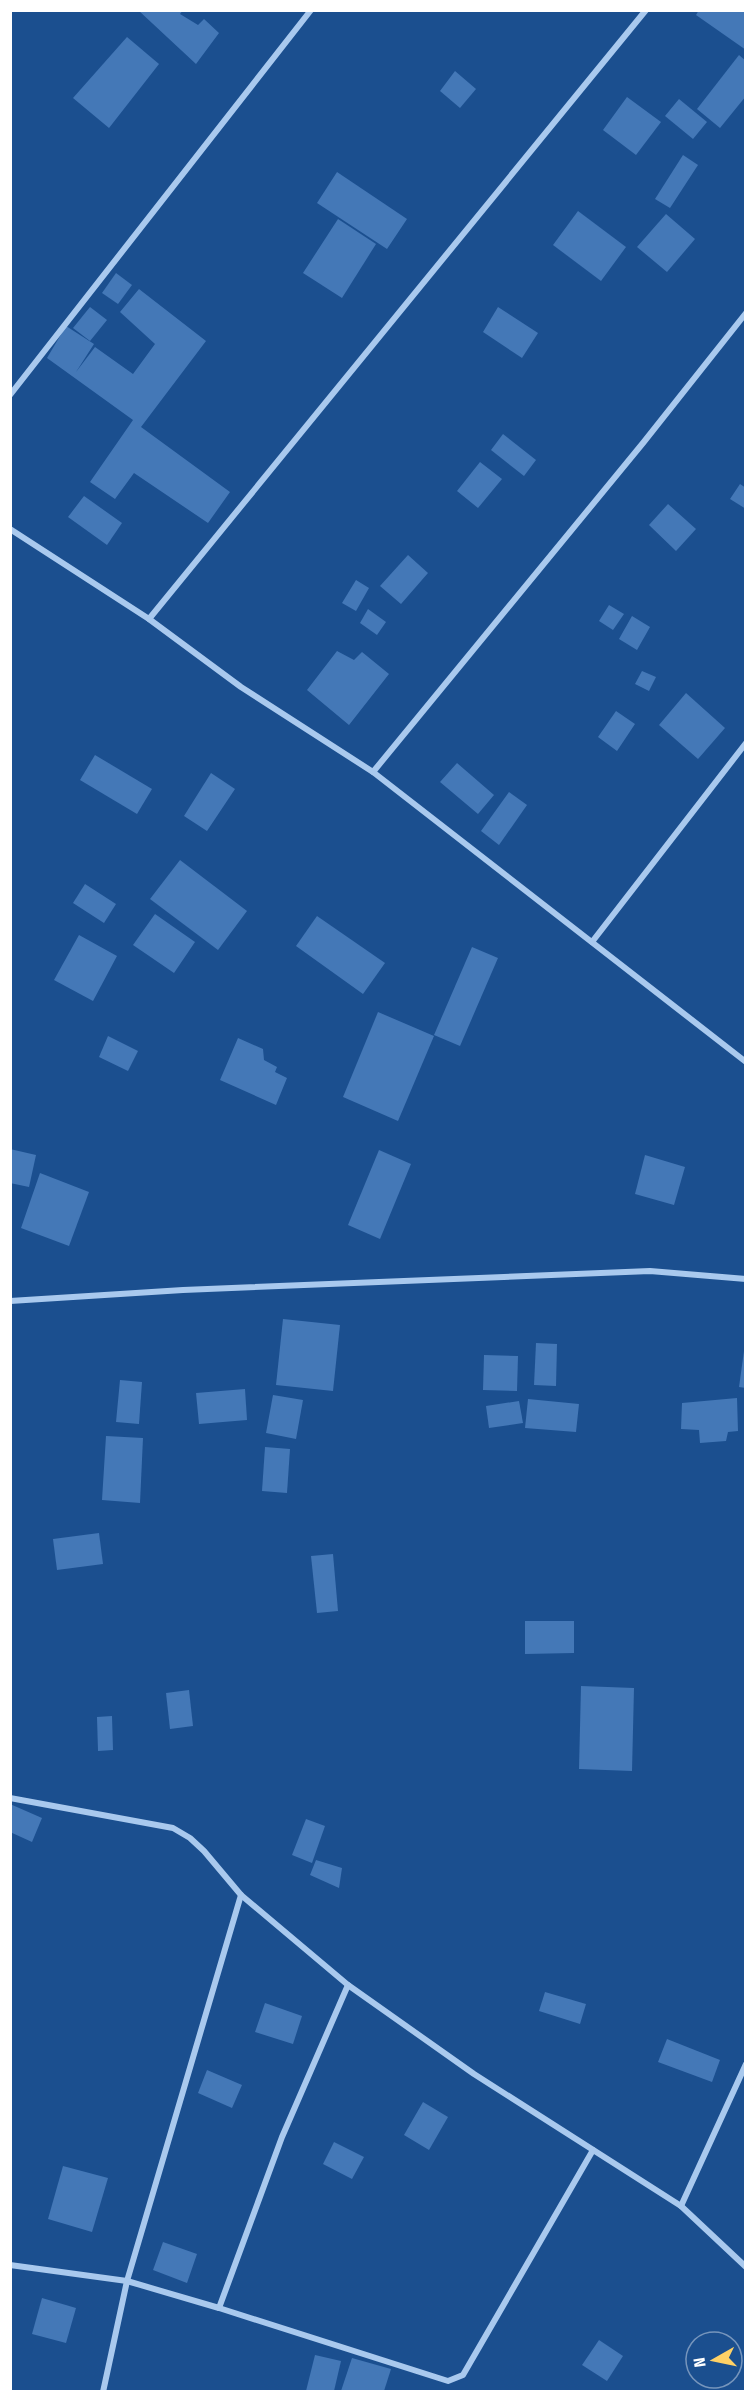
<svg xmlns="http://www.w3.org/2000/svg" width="756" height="2402" font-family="'Fira Sans Condensed',sans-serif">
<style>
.building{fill:#4478b7}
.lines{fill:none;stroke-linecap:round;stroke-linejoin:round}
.minor{stroke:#a9c9ee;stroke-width:6}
</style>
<rect width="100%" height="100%" fill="#1b4f8f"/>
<g class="building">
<path d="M 138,10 L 183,10 L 180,14 L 198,25 L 204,19 L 219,33 L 196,64 Z"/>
<path d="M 699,10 L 746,10 L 746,50 L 696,15 Z"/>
<path d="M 127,37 L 159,64 L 109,128 L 73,98 Z"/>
<path d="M 739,55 L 746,61 L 746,96 L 720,128 L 697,109 Z"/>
<path d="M 455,71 L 476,89 L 460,108 L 440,91 Z"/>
<path d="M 627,97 L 661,122 L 636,155 L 603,130 Z"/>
<path d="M 679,99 L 707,122 L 693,139 L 665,116 Z"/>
<path d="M 683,155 L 698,165 L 670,208 L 655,199 Z"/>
<path d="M 337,172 L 407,219 L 387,249 L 317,203 Z"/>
<path d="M 578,211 L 626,247 L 601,281 L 553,245 Z"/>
<path d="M 666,214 L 695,239 L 667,272 L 637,247 Z"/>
<path d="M 338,219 L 376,244 L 342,298 L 303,273 Z"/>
<path d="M 116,273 L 132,285 L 118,304 L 102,293 Z"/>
<path d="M 139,289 L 206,341 L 141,427 L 230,492 L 208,523 L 134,473 L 115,499 L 90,482 L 133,420 L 47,358 L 66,326 L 94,344 L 76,372 L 95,347 L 133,374 L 155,344 L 120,312 Z"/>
<path d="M 90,307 L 107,320 L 90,341 L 73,328 Z"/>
<path d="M 498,307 L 538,333 L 522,358 L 483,332 Z"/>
<path d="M 503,434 L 536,460 L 524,476 L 491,450 Z"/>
<path d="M 480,462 L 502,479 L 478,508 L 457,491 Z"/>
<path d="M 740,484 L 746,488 L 746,509 L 730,499 Z"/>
<path d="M 84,496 L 122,523 L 107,545 L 68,517 Z"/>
<path d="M 668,504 L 696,529 L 676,551 L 649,525 Z"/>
<path d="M 408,555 L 428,573 L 401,604 L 380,586 Z"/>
<path d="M 356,580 L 369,588 L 356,611 L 342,603 Z"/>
<path d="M 609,605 L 624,614 L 613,630 L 599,621 Z"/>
<path d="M 368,609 L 386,622 L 377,635 L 360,623 Z"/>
<path d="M 632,616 L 650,627 L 637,650 L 619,639 Z"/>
<path d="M 337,651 L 354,660 L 362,652 L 389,674 L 349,725 L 307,690 Z"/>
<path d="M 642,671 L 656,677 L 649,691 L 635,684 Z"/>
<path d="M 686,693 L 725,728 L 698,759 L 659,725 Z"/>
<path d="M 616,711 L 635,724 L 617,751 L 598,737 Z"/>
<path d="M 95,755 L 152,789 L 137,814 L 80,780 Z"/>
<path d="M 457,763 L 494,795 L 478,814 L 440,782 Z"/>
<path d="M 211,773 L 235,789 L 207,831 L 184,816 Z"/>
<path d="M 509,792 L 527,805 L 499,845 L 481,831 Z"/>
<path d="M 180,860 L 247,911 L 218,950 L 150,899 Z"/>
<path d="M 85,884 L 116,904 L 104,923 L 73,903 Z"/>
<path d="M 155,914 L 195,942 L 174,973 L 133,945 Z"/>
<path d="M 317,916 L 385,963 L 363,994 L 296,946 Z"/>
<path d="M 79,935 L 117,956 L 93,1001 L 54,980 Z"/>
<path d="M 472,947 L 498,958 L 460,1046 L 434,1035 Z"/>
<path d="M 378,1012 L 434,1036 L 398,1121 L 343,1097 Z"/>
<path d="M 108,1036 L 138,1051 L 128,1071 L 99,1057 Z"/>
<path d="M 238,1038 L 263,1049 L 264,1060 L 277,1067 L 275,1072 L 287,1078 L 276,1105 L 220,1080 Z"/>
<path d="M 10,1149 L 36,1155 L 29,1187 L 10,1183 Z"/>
<path d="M 379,1150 L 411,1164 L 380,1239 L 348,1225 Z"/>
<path d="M 645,1155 L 685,1167 L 674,1205 L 635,1194 Z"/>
<path d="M 40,1173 L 89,1192 L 69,1246 L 21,1228 Z"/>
<path d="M 283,1319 L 340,1325 L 333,1391 L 276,1385 Z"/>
<path d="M 536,1343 L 557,1344 L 556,1386 L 534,1385 Z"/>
<path d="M 744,1351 L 746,1351 L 746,1388 L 739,1387 Z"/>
<path d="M 484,1355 L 518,1356 L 517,1391 L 483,1390 Z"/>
<path d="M 120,1380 L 142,1382 L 139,1424 L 116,1422 Z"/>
<path d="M 245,1389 L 247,1420 L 199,1424 L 196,1393 Z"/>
<path d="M 273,1395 L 303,1400 L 296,1439 L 266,1433 Z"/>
<path d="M 737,1398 L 738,1431 L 728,1432 L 726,1441 L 700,1443 L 699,1430 L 681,1429 L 682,1403 Z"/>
<path d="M 528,1399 L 579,1404 L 576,1432 L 525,1428 Z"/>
<path d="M 519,1401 L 523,1423 L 489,1428 L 486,1406 Z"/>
<path d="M 106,1436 L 143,1438 L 140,1503 L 102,1500 Z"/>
<path d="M 265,1447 L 290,1449 L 287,1493 L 262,1491 Z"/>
<path d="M 99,1533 L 103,1564 L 57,1570 L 53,1539 Z"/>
<path d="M 333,1554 L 338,1611 L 317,1613 L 311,1556 Z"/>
<path d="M 525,1621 L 574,1621 L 574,1653 L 525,1654 Z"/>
<path d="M 581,1686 L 634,1688 L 632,1771 L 579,1769 Z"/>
<path d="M 189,1690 L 193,1726 L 170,1729 L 166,1693 Z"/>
<path d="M 112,1716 L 113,1750 L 98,1751 L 97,1717 Z"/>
<path d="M 10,1804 L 42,1818 L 32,1842 L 10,1832 Z"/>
<path d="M 306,1819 L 325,1826 L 312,1863 L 292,1855 Z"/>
<path d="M 316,1860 L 342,1868 L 339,1888 L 310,1875 Z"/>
<path d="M 545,1992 L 586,2004 L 580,2024 L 539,2011 Z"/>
<path d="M 265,2003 L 302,2016 L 293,2044 L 255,2032 Z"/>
<path d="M 667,2039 L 720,2060 L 712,2082 L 658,2062 Z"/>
<path d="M 207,2070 L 242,2085 L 232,2108 L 198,2093 Z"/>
<path d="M 423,2102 L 448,2117 L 429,2150 L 404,2135 Z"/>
<path d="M 334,2142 L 364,2157 L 352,2179 L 323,2164 Z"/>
<path d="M 63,2166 L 108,2178 L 92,2232 L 48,2219 Z"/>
<path d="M 163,2242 L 197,2254 L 187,2283 L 153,2270 Z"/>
<path d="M 42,2298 L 76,2308 L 66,2343 L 32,2334 Z"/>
<path d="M 599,2340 L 623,2356 L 607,2381 L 582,2365 Z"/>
<path d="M 315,2355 L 341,2361 L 334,2391 L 306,2391 Z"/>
<path d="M 352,2358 L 391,2369 L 384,2391 L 341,2391 Z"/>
</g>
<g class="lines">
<g class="minor">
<path d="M 10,395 L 311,10"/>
<path d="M 10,529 L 149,619 L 241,687 L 373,772 L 746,1062"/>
<path d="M 149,619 L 646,10"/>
<path d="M 373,772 L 643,443 L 746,313"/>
<path d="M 592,942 L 746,743"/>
<path d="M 10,1301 L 183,1290 L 650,1271 L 746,1279"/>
<path d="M 10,1798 L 173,1828 L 190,1838 L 204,1851 L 241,1895 L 348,1985 L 474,2074 L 681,2206 L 746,2267"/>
<path d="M 681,2206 L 746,2064"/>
<path d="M 10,2265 L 127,2281 L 219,2308 L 448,2381 L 463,2375 L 593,2150"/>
<path d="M 219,2308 L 282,2137 L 348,1985"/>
<path d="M 103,2392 L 127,2281 L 241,1895"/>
</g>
</g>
<rect width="756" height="2402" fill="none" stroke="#ffffff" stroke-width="24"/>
<g transform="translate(714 2360) rotate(261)"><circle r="28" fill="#1b4f8f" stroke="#7695bc" stroke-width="1.5"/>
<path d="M0-4.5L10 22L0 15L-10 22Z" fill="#ffd166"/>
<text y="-9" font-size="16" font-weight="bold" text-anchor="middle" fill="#ffffff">N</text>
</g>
</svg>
